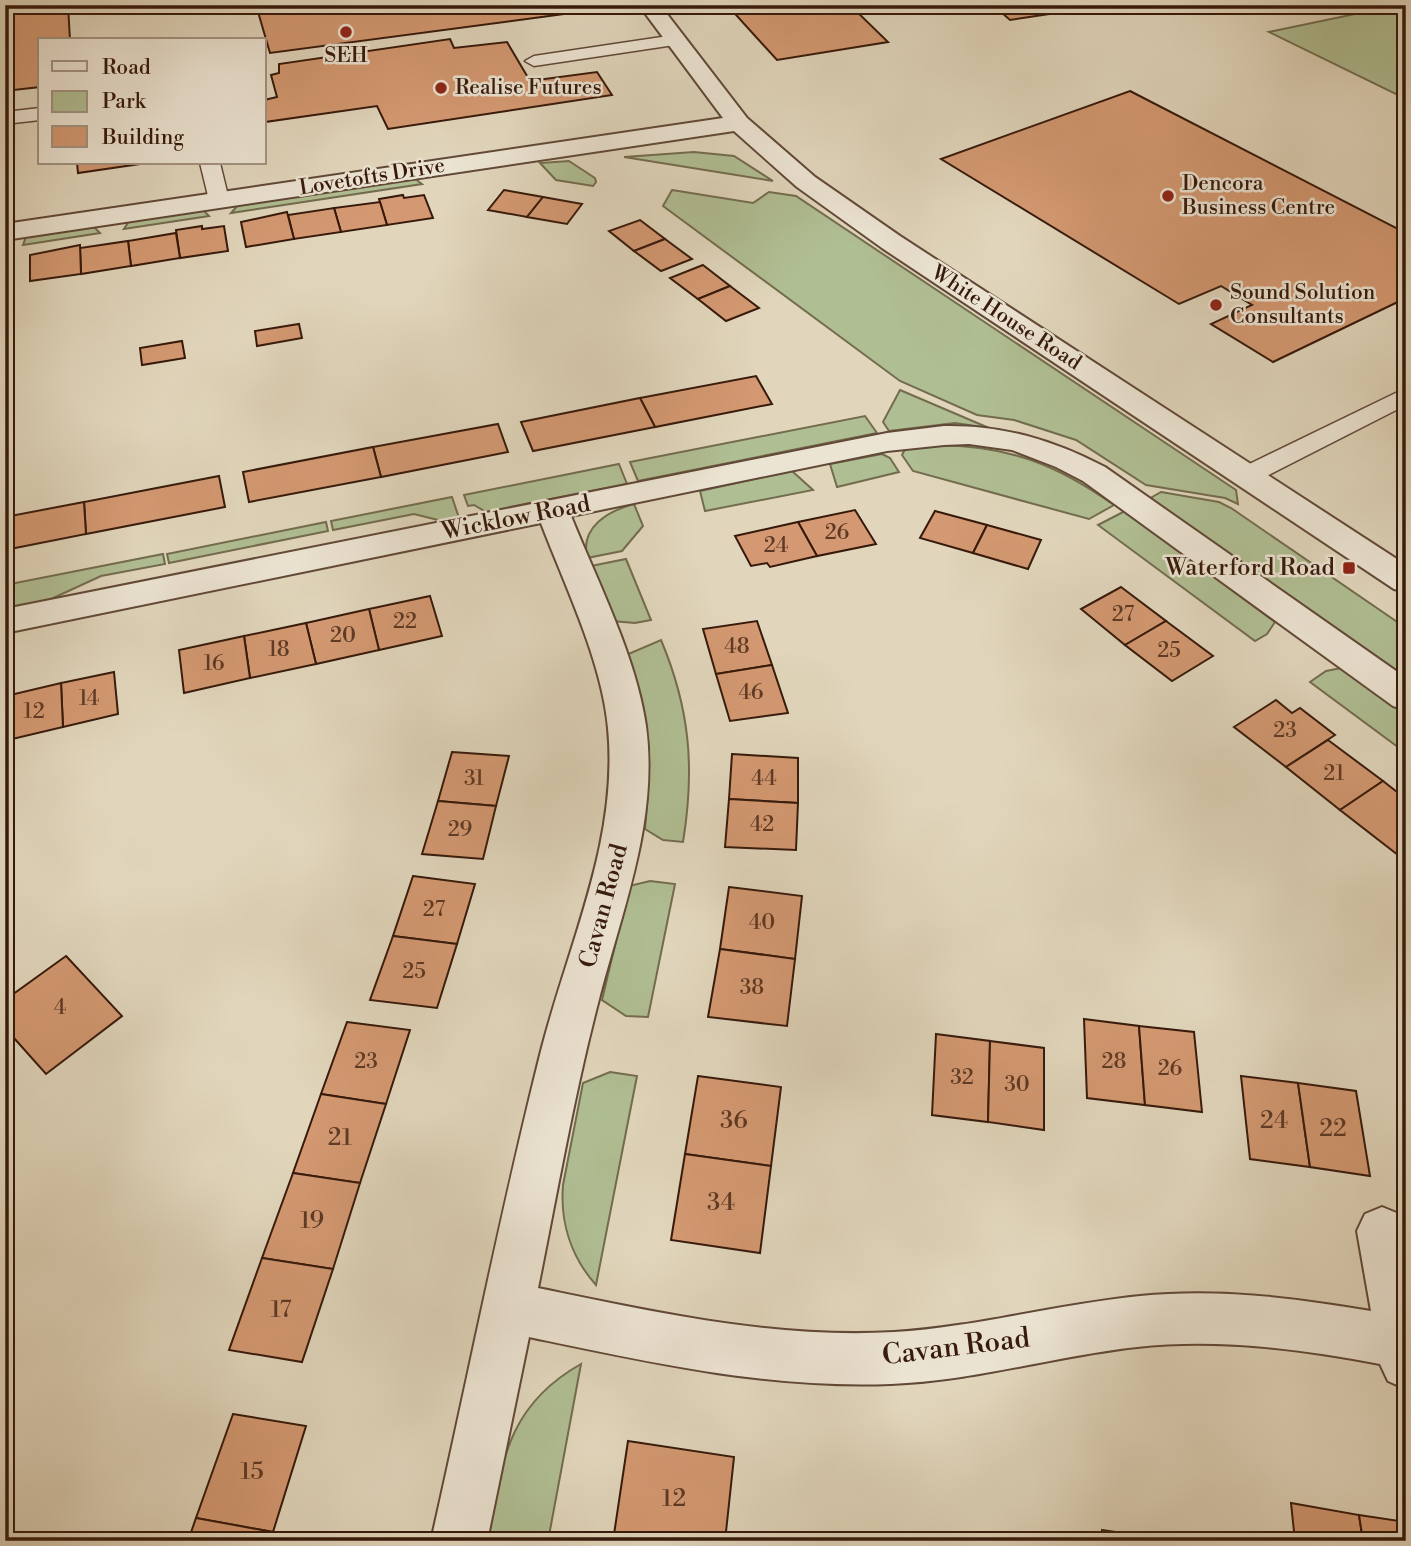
<svg xmlns="http://www.w3.org/2000/svg" width="1411" height="1546" font-family="'Libre Bodoni',serif">
<style>
.green{fill:#b0be93;stroke:#736c4f;stroke-width:2}
.building{fill:#d49972;stroke:#36190b;stroke-width:2}
.lines{fill:none;stroke-linecap:round;stroke-linejoin:round}
.service-casing{stroke:#614837;stroke-width:3}
.minor-casing{stroke:#614837;stroke-width:4}
.tertiary-casing{stroke:#614837;stroke-width:4}
.service{fill:#ece4d3;fill-rule:evenodd}
.minor{fill:#ece4d3;fill-rule:evenodd}
.tertiary{fill:#ece4d3;fill-rule:evenodd}
.poi-dot{fill:#8f2418;stroke:#ece4d3;stroke-width:2.5}
.labels{text-anchor:middle;dominant-baseline:central;stroke-width:5;stroke-linejoin:round;paint-order:stroke}
.far-poi-label{font-size:21px;fill:#36190b;stroke:#ece4d3;text-anchor:start}
.far-street-label{font-size:21px;fill:#36190b;stroke:#ece4d3}
.number-label{font-size:21px;fill:#5e3925}
.street-label{font-size:24px;fill:#36190b;stroke:#ece4d3}
.poi-label{font-size:24px;fill:#36190b;stroke:#ece4d3;text-anchor:end}
.near-number-label{font-size:24px;fill:#5e3925}
.near-street-label{font-size:28px;fill:#36190b;stroke:#ece4d3}
</style>
<rect width="100%" height="100%" fill="#e1d6bc"/>
<filter id="stains"><feTurbulence type="fractalNoise" baseFrequency=".00286" numOctaves="4"/><feColorMatrix values="0 0 0 0 .2 0 0 0 0 .09 0 0 0 0 .02 0 0 0 .5 -.17"/></filter>
<radialGradient id="worn" r=".72"><stop offset=".6" stop-color="#630" stop-opacity="0"/><stop offset="1" stop-color="#630" stop-opacity=".3"/></radialGradient>
<g class="green">
<path d="M 1398,5 L 1406,5 L 1406,99 L 1269,32 Z"/>
<path d="M 694,152 L 734,156 L 773,181 L 624,157 Z"/>
<path d="M 569,161 L 595,178 L 596,182 L 593,186 L 556,180 L 540,163 Z"/>
<path d="M 414,178 L 422,184 L 231,213 L 238,205 Z"/>
<path d="M 672,190 L 753,203 L 769,192 L 796,196 L 1236,490 L 1238,504 L 1225,498 L 1146,485 L 1076,440 L 1014,420 L 977,415 L 900,381 L 663,206 Z"/>
<path d="M 203,210 L 209,216 L 124,229 L 129,221 Z"/>
<path d="M 94,227 L 100,233 L 23,245 L 26,237 Z"/>
<path d="M 900,390 L 989,428 L 955,423 L 889,431 L 883,422 Z"/>
<path d="M 865,416 L 877,433 L 638,481 L 630,462 Z"/>
<path d="M 938,445 C 1009,446 1056,464 1114,505 L 1089,519 L 913,471 L 902,455 L 905,449 Z"/>
<path d="M 882,454 L 890,458 L 899,472 L 837,487 L 830,464 Z"/>
<path d="M 619,464 L 627,484 L 486,512 L 474,505 L 468,506 L 464,495 Z"/>
<path d="M 792,471 L 813,490 L 705,511 L 700,491 Z"/>
<path d="M 1161,492 L 1219,502 L 1231,508 L 1406,628 L 1406,668 L 1402,666 L 1392,672 L 1147,500 Z"/>
<path d="M 452,497 L 459,518 L 442,521 L 414,514 L 333,530 L 331,521 Z"/>
<path d="M 634,504 L 643,526 L 622,551 L 587,558 C 580,527 608,511 634,504 Z"/>
<path d="M 1125,511 L 1275,622 L 1267,634 L 1255,641 L 1098,525 Z"/>
<path d="M 326,522 L 328,531 L 169,563 L 167,554 Z"/>
<path d="M 163,554 L 165,564 L 101,576 L 49,600 L 5,609 L 5,585 Z"/>
<path d="M 626,559 L 651,620 L 635,623 L 612,621 L 591,566 Z"/>
<path d="M 661,640 C 690,709 695,768 683,842 L 663,840 L 645,829 C 651,765 650,716 626,655 Z"/>
<path d="M 1341,668 L 1406,715 L 1406,753 L 1310,682 L 1326,671 Z"/>
<path d="M 650,881 L 675,884 L 648,1017 L 626,1016 L 602,1000 L 629,886 Z"/>
<path d="M 610,1072 L 637,1076 L 596,1285 C 571,1257 560,1222 563,1185 L 583,1083 Z"/>
<path d="M 581,1364 L 548,1541 L 486,1541 C 502,1464 506,1406 581,1364 Z"/>
</g>
<g class="building">
<path d="M 5,5 L 68,5 L 70,40 L 40,40 L 40,87 L 5,91 Z"/>
<path d="M 256,5 L 584,5 L 587,11 L 270,53 Z"/>
<path d="M 727,5 L 850,5 L 888,42 L 777,60 Z"/>
<path d="M 993,5 L 1101,5 L 1103,6 L 1010,20 Z"/>
<path d="M 450,39 L 454,48 L 507,42 L 530,81 L 597,72 L 612,95 L 388,129 L 377,106 L 265,122 L 264,100 L 277,97 L 271,75 L 279,73 L 279,64 Z"/>
<path d="M 1130,91 L 1406,233 L 1406,298 L 1273,362 L 1211,324 L 1252,305 L 1221,286 L 1179,304 L 941,159 Z"/>
<path d="M 77,163 L 147,163 L 78,173 Z"/>
<path d="M 504,190 L 543,197 L 527,217 L 488,210 Z"/>
<path d="M 403,195 L 404,198 L 424,195 L 433,218 L 387,225 L 379,199 Z"/>
<path d="M 543,197 L 582,204 L 567,224 L 527,217 Z"/>
<path d="M 380,202 L 387,225 L 341,232 L 334,208 Z"/>
<path d="M 334,208 L 341,232 L 294,239 L 288,215 Z"/>
<path d="M 287,212 L 294,239 L 246,247 L 241,222 Z"/>
<path d="M 640,220 L 665,239 L 634,251 L 609,231 Z"/>
<path d="M 202,226 L 202,229 L 224,226 L 228,251 L 180,258 L 176,230 Z"/>
<path d="M 176,233 L 180,258 L 131,266 L 128,241 Z"/>
<path d="M 665,239 L 692,259 L 661,271 L 634,251 Z"/>
<path d="M 128,241 L 131,266 L 81,274 L 80,248 Z"/>
<path d="M 80,245 L 81,274 L 30,281 L 30,255 Z"/>
<path d="M 13,260 L 12,287 L 5,288 L 5,262 Z"/>
<path d="M 703,265 L 730,286 L 698,299 L 670,278 Z"/>
<path d="M 730,286 L 759,308 L 726,321 L 698,299 Z"/>
<path d="M 299,324 L 302,338 L 257,346 L 255,331 Z"/>
<path d="M 182,341 L 185,358 L 142,365 L 140,348 Z"/>
<path d="M 756,376 L 772,404 L 655,427 L 640,398 Z"/>
<path d="M 640,398 L 655,427 L 533,451 L 521,422 Z"/>
<path d="M 498,424 L 508,452 L 381,477 L 373,447 Z"/>
<path d="M 373,447 L 381,477 L 249,502 L 243,472 Z"/>
<path d="M 219,476 L 225,507 L 86,534 L 84,502 Z"/>
<path d="M 84,502 L 86,534 L 5,550 L 5,517 Z"/>
<path d="M 855,510 L 876,544 L 817,556 L 798,522 Z"/>
<path d="M 935,511 L 987,525 L 973,553 L 920,538 Z"/>
<path d="M 798,522 L 817,556 L 770,567 L 767,563 L 751,566 L 735,536 Z"/>
<path d="M 987,525 L 1041,540 L 1028,569 L 973,553 Z"/>
<path d="M 1121,587 L 1166,621 L 1125,645 L 1081,609 Z"/>
<path d="M 430,596 L 442,636 L 379,650 L 369,609 Z"/>
<path d="M 369,609 L 379,650 L 316,664 L 306,623 Z"/>
<path d="M 757,621 L 772,665 L 716,674 L 703,629 Z"/>
<path d="M 1166,621 L 1213,656 L 1172,681 L 1125,645 Z"/>
<path d="M 306,623 L 316,664 L 250,678 L 244,636 Z"/>
<path d="M 244,636 L 250,678 L 184,693 L 179,650 Z"/>
<path d="M 772,665 L 788,713 L 730,721 L 716,674 Z"/>
<path d="M 114,672 L 118,714 L 63,727 L 61,683 Z"/>
<path d="M 61,683 L 63,727 L 8,740 L 6,696 Z"/>
<path d="M 1276,700 L 1292,713 L 1300,708 L 1335,735 L 1286,767 L 1234,727 Z"/>
<path d="M 1328,740 L 1383,781 L 1340,810 L 1286,767 Z"/>
<path d="M 452,752 L 509,756 L 496,806 L 438,801 Z"/>
<path d="M 732,754 L 798,758 L 798,803 L 729,799 Z"/>
<path d="M 1383,781 L 1406,799 L 1406,850 L 1398,855 L 1340,810 Z"/>
<path d="M 729,799 L 798,803 L 796,850 L 725,847 Z"/>
<path d="M 438,801 L 496,806 L 483,859 L 422,854 Z"/>
<path d="M 413,876 L 475,884 L 457,944 L 393,936 Z"/>
<path d="M 729,887 L 802,896 L 795,959 L 720,949 Z"/>
<path d="M 393,936 L 457,944 L 437,1008 L 370,1000 Z"/>
<path d="M 720,949 L 795,959 L 787,1026 L 708,1017 Z"/>
<path d="M 66,956 L 122,1016 L 46,1074 L 5,1028 L 5,1000 Z"/>
<path d="M 1084,1019 L 1139,1026 L 1145,1105 L 1087,1098 Z"/>
<path d="M 347,1022 L 410,1030 L 386,1104 L 321,1094 Z"/>
<path d="M 1139,1026 L 1194,1032 L 1202,1112 L 1145,1105 Z"/>
<path d="M 936,1034 L 990,1041 L 988,1122 L 932,1115 Z"/>
<path d="M 990,1041 L 1044,1048 L 1044,1130 L 988,1122 Z"/>
<path d="M 698,1076 L 781,1087 L 771,1166 L 685,1154 Z"/>
<path d="M 1241,1076 L 1298,1083 L 1310,1167 L 1250,1159 Z"/>
<path d="M 1298,1083 L 1356,1091 L 1370,1176 L 1310,1167 Z"/>
<path d="M 321,1094 L 386,1104 L 360,1183 L 293,1173 Z"/>
<path d="M 685,1154 L 771,1166 L 760,1253 L 671,1240 Z"/>
<path d="M 293,1173 L 360,1183 L 333,1269 L 262,1258 Z"/>
<path d="M 262,1258 L 333,1269 L 302,1362 L 229,1350 Z"/>
<path d="M 233,1414 L 306,1426 L 273,1532 L 196,1518 Z"/>
<path d="M 628,1441 L 734,1457 L 725,1541 L 613,1541 Z"/>
<path d="M 1291,1503 L 1359,1515 L 1363,1541 L 1295,1541 Z"/>
<path d="M 1359,1515 L 1406,1522 L 1406,1541 L 1363,1541 Z"/>
<path d="M 196,1518 L 273,1532 L 271,1541 L 188,1541 Z"/>
<path d="M 1102,1530 L 1171,1540 L 1171,1541 L 1102,1541 Z"/>
</g>
<g class="lines">
<defs>
<g id="service">
<path d="M 675,35 L 681,36 L 684,40 L 681,44 L 534,66 L 525,61 L 534,56 Z"/>
<path d="M 40,108 L 40,120 L 5,124 L 5,112 Z"/>
<path d="M 200,163 L 220,163 L 229,200 L 226,204 L 212,204 L 209,200 Z"/>
<path d="M 1406,388 L 1406,405 L 1255,482 L 1246,484 L 1237,482 L 1233,476 L 1237,470 Z"/>
</g>
<path id="minor" d="M 944,426 C 1003,425 1053,440 1105,467 L 1406,678 L 1406,710 L 1393,706 L 1083,481 L 1056,467 L 1012,450 L 969,444 L 944,445 L 887,451 L 571,516 C 598,583 636,656 646,726 C 659,823 620,915 597,1007 C 573,1100 557,1194 538,1288 C 655,1312 774,1339 894,1332 C 977,1327 1057,1304 1140,1296 C 1217,1288 1295,1298 1371,1311 L 1357,1231 L 1365,1214 L 1382,1207 L 1399,1214 L 1406,1229 L 1406,1389 L 1388,1381 L 1380,1364 C 1301,1349 1218,1338 1137,1347 C 1055,1356 974,1381 891,1384 C 768,1389 648,1362 529,1337 L 487,1541 L 431,1541 C 468,1378 500,1213 541,1051 C 568,945 619,840 608,728 C 602,661 565,586 541,523 L 5,633 L 5,609 L 887,433 Z"/>
<path id="tertiary" d="M 639,5 L 660,5 L 747,118 L 815,177 L 900,236 L 1406,565 L 1406,592 L 1394,589 L 882,248 L 797,187 L 734,131 L 5,240 L 5,224 L 723,118 Z"/>
</defs>
<use href="#service" class="service-casing"/>
<use href="#minor" class="minor-casing"/>
<use href="#tertiary" class="tertiary-casing"/>
<use href="#service" class="service"/>
<use href="#minor" class="minor"/>
<use href="#tertiary" class="tertiary"/>
</g>
<g class="poi-dot">
<circle cx="346" cy="32" r="7"/>
<circle cx="441" cy="88" r="7"/>
<circle cx="1168" cy="196" r="7"/>
<circle cx="1216" cy="305" r="7"/>
<rect x="1342" y="561" width="14" height="14" rx="3.5"/>
</g>
<g class="labels">
<g class="far-poi-label">
<text x="346" y="56" text-anchor="middle">SEH</text>
<text x="455" y="88">Realise Futures</text>
<text x="1182" y="184">Dencora<tspan x="1182" dy="24">Business Centre</tspan></text>
<text x="1230" y="293">Sound Solution<tspan x="1230" dy="24">Consultants</tspan></text>
</g>
<g class="far-street-label">
<text transform="translate(372 177) rotate(-9)">Lovetofts Drive</text>
<text transform="translate(1006 318) rotate(33)">White House Road</text>
</g>
<g class="number-label">
<text x="837" y="533">26</text>
<text x="776" y="546">24</text>
<text x="1123" y="615">27</text>
<text x="405" y="622">22</text>
<text x="343" y="636">20</text>
<text x="737" y="647">48</text>
<text x="279" y="650">18</text>
<text x="1169" y="651">25</text>
<text x="214" y="664">16</text>
<text x="751" y="693">46</text>
<text x="89" y="699">14</text>
<text x="34" y="712">12</text>
<text x="1285" y="731">23</text>
<text x="1334" y="774">21</text>
<text x="474" y="779">31</text>
<text x="764" y="779">44</text>
<text x="762" y="825">42</text>
<text x="460" y="830">29</text>
<text x="434" y="910">27</text>
<text x="762" y="923">40</text>
<text x="414" y="972">25</text>
<text x="752" y="988">38</text>
<text x="60" y="1008">4</text>
<text x="366" y="1062">23</text>
<text x="1114" y="1062">28</text>
<text x="1170" y="1069">26</text>
<text x="962" y="1078">32</text>
<text x="1017" y="1085">30</text>
</g>
<g class="street-label">
<text transform="translate(516 518) rotate(-11)">Wicklow Road</text>
<text transform="translate(604 906) rotate(-75)">Cavan Road</text>
</g>
<g class="poi-label">
<text x="1335" y="568">Waterford Road</text>
</g>
<g class="near-number-label">
<text x="734" y="1121">36</text>
<text x="1274" y="1121">24</text>
<text x="1333" y="1129">22</text>
<text x="340" y="1138">21</text>
<text x="721" y="1203">34</text>
<text x="312" y="1221">19</text>
<text x="281" y="1310">17</text>
<text x="252" y="1472">15</text>
<text x="674" y="1499">12</text>
</g>
<g class="near-street-label">
<text transform="translate(956 1347) rotate(-7)">Cavan Road</text>
</g>
</g>
<rect width="1411" height="1546" fill="none" stroke="#e1d6bc" stroke-width="28"/>
<rect x="7" y="7" width="1397" height="1532" fill="none" stroke="#36190b" stroke-width="3.5"/>
<rect x="14" y="14" width="1383" height="1518" fill="none" stroke="#36190b" stroke-width="2"/>
<rect x="38" y="38" width="228" height="126" fill="#ece4d3" stroke="#a39383" stroke-width="2"/>
<rect x="52" y="61" width="35" height="10" fill="#ece4d3" stroke="#a39383" stroke-width="2"/>
<text x="102" y="74" font-size="21" fill="#36190b">Road</text>
<rect x="52" y="91" width="35" height="21" fill="#b0be93" stroke="#a39383" stroke-width="2"/>
<text x="102" y="108" font-size="21" fill="#36190b">Park</text>
<rect x="52" y="126" width="35" height="21" fill="#d49972" stroke="#a39383" stroke-width="2"/>
<text x="102" y="144" font-size="21" fill="#36190b">Building</text>
<rect width="100%" height="100%" filter="url(#stains)"/>
<rect width="100%" height="100%" fill="url(#worn)"/>
</svg>
